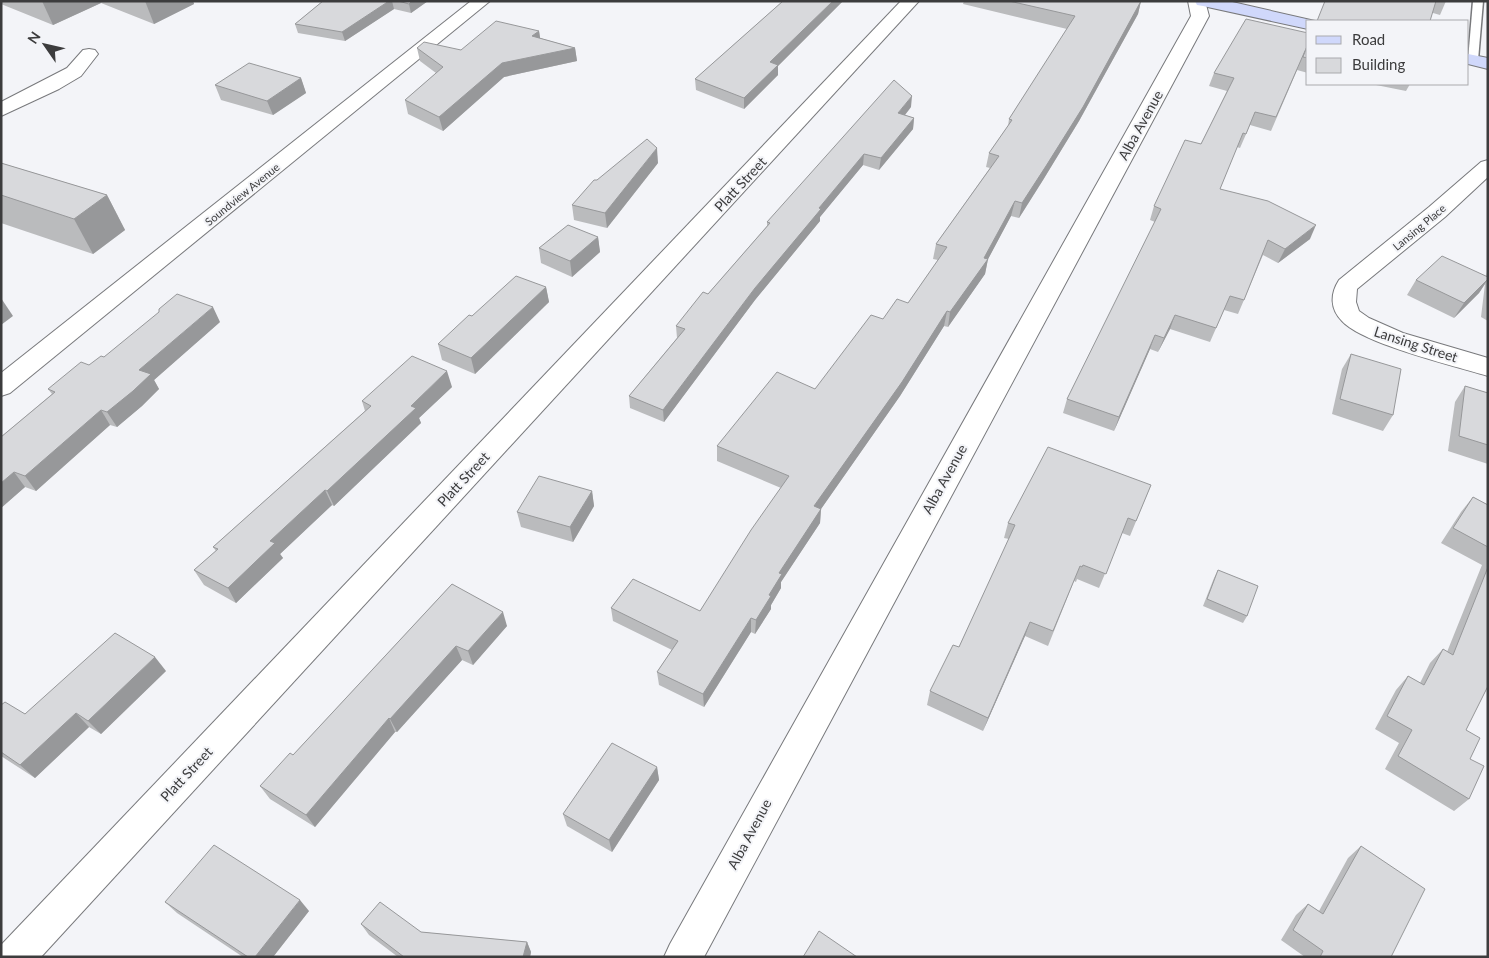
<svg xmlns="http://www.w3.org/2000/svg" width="1489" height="958" font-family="Lato,sans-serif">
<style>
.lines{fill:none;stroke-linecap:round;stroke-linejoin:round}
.service-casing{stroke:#78797c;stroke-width:3}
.minor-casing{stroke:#78797c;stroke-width:2}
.secondary-casing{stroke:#78797c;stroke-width:2}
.service{fill:#fff;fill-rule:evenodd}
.minor{fill:#fff;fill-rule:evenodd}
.secondary{fill:#d0d8fb;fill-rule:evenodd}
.wall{fill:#babbbd}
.shaded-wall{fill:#97989a}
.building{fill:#d8d9dc;stroke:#97989a}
.labels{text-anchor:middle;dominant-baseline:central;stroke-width:4;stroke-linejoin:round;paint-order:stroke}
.far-street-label{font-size:11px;fill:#3c3c3d;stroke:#f3f4f8}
.street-label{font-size:14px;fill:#3c3c3d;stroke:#f3f4f8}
</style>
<rect width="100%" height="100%" fill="#f3f4f8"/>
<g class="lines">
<defs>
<path id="service" d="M 1473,1 L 1483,1 L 1478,60 L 1473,63 L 1468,60 Z"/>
<g id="minor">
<path d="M 471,1 L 490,1 L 10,393 L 1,396 L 1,373 Z"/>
<path d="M 901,1 L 919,1 L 41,957 L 1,957 L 2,944 Z"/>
<path d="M 1188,1 L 1205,1 L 1209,16 L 704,957 L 664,957 L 670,944 L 1191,16 Z"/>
<path d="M 89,49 L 95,50 L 98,54 L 81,76 L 59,89 L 1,116 L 1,102 L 67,68 L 83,50 Z"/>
<path d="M 1488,160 L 1488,177 L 1445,217 L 1357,289 L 1356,302 L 1359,311 L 1369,318 L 1403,333 L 1488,358 L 1488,376 C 1455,366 1363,344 1342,321 C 1330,309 1330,294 1339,280 L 1429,207 L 1481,162 Z"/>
</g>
<g id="secondary">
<path d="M 1195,1 L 1228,1 L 1315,21 L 1308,21 L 1308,29 L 1203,6 L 1197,5 Z"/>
<path d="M 1468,54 L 1488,58 L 1488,69 L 1468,64 Z"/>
</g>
</defs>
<use href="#service" class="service-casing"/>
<use href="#minor" class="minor-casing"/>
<use href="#secondary" class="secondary-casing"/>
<use href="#service" class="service"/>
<use href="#minor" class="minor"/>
<use href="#secondary" class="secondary"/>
</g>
<g class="wall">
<path d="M 1,1 L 193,1 L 194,4 L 154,24 L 101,3 L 53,25 L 1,4 Z"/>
<path d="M 323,1 L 428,1 L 411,13 L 394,9 L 345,41 L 298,33 L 295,24 Z"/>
<path d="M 783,1 L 843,1 L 778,66 L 778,75 L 744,109 L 696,90 L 695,79 Z"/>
<path d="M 964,1 L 1141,1 L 1138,14 L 1079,121 L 1043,180 L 1019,218 L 1011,216 L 988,259 L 985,274 L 948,327 L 944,326 L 900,396 L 821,509 L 820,523 L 781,582 L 781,588 L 771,605 L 771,609 L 755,634 L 751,632 L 704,707 L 659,685 L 657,672 L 672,650 L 613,621 L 611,608 L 700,611 L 781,488 L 717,461 L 717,446 L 815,389 L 883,319 L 908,303 L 938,260 L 933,259 L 936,244 L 990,168 L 986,167 L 989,153 L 1008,126 L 1009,119 L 1067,29 L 963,4 Z"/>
<path d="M 1325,1 L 1446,1 L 1440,15 L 1433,13 Z"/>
<path d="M 539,31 L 540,38 L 575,48 L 577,61 L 504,77 L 443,131 L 408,114 L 405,100 L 436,73 L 420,61 L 417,48 L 461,50 Z"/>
<path d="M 1308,33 L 1308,73 L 1297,70 L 1304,54 L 1271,131 L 1250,125 L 1240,148 L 1237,147 L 1220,189 L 1310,239 L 1278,263 L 1263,255 L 1238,314 L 1224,310 L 1210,342 L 1170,329 L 1158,352 L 1150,349 L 1114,431 L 1063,413 L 1067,399 L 1155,222 L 1150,220 L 1154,206 L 1201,144 L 1227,91 L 1209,86 L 1214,73 Z"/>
<path d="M 301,78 L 306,93 L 273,115 L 221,100 L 215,85 Z"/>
<path d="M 1371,84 L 1410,84 L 1406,91 Z"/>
<path d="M 911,107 L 905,115 L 914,118 L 913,129 L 879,170 L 863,165 L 820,217 L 820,221 L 755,300 L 664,422 L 630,408 L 629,396 L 677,338 L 676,326 L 708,294 L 767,226 L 767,222 Z"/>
<path d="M 1,163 L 107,195 L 125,230 L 93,254 L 1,223 Z"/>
<path d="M 658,163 L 607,228 L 574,220 L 572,205 L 597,180 Z"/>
<path d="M 598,237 L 600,252 L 572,277 L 541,263 L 539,248 Z"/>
<path d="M 1488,267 L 1488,321 L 1481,317 L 1485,284 L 1479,293 L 1454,318 L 1407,295 L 1416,280 L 1486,277 Z"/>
<path d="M 546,287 L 549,302 L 475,374 L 442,360 L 438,344 L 472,316 Z"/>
<path d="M 220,322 L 154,380 L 159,389 L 142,406 L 117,427 L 110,425 L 36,491 L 25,487 L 1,508 L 1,437 L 52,394 L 48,389 L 104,357 Z"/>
<path d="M 1351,354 L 1393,415 L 1383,431 L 1332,414 L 1342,369 Z"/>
<path d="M 1465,386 L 1488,393 L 1488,464 L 1448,451 L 1455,402 Z"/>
<path d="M 452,387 L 419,418 L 421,423 L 334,506 L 332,505 L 280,554 L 283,558 L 236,603 L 204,585 L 194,570 L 216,551 L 213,547 L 365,411 L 362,401 Z"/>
<path d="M 1151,485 L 1130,536 L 1122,533 L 1099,588 L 1077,579 L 1076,582 L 1074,581 L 1048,646 L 1025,636 L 983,731 L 927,705 L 930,691 L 959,647 L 1009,539 L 1004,538 L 1008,523 Z"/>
<path d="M 592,491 L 594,506 L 573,542 L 521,527 L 517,512 Z"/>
<path d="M 1473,497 L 1488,505 L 1488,686 L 1466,730 L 1470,759 L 1469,799 L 1454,811 L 1385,769 L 1399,743 L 1375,729 L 1396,690 L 1408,676 L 1420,683 L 1430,663 L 1443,649 L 1447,652 L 1482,565 L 1441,543 L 1461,512 Z"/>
<path d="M 1218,570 L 1247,616 L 1243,623 L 1203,606 L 1214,578 Z"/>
<path d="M 452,584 L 507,626 L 473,665 L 462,660 L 397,732 L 395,732 L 315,827 L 270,799 L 260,786 L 293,755 Z"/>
<path d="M 166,671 L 101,734 L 89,727 L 35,778 L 1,756 L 1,705 L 25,714 Z"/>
<path d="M 657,767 L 659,780 L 612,852 L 567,826 L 563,814 Z"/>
<path d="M 1361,846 L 1391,957 L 1305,957 L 1281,940 L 1296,915 L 1308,904 L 1319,911 L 1348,858 Z"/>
<path d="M 165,902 L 309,911 L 273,957 L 243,957 L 177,913 Z"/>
<path d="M 361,924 L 421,932 L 527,942 L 531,952 L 530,957 L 398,957 L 369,935 Z"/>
</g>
<g class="shaded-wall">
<path d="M 42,1 L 100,1 L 101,3 L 53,25 Z"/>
<path d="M 145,1 L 193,1 L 194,4 L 154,24 Z"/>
<path d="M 389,1 L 392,1 L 394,9 L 345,41 L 342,32 Z"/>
<path d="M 412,1 L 428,1 L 411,13 L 409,4 Z"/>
<path d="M 833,1 L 843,1 L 778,66 L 778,75 L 744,109 L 744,98 L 770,62 Z"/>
<path d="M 1141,1 L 1138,14 L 1079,121 L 1043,180 L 1019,218 L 1022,203 Z"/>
<path d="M 539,31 L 541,44 L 532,36 Z"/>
<path d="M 575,48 L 577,61 L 504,77 L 443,131 L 439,117 L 502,63 Z"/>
<path d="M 301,78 L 306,93 L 273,115 L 267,101 Z"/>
<path d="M 912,96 L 911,107 L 897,125 L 898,113 Z"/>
<path d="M 914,118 L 913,129 L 879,170 L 881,158 Z"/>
<path d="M 657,148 L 658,163 L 607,228 L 605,213 Z"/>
<path d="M 864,154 L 863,165 L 820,217 L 820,221 L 755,300 L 664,422 L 663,410 L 755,288 L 819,208 Z"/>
<path d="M 107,195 L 125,230 L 93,254 L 74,219 Z"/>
<path d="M 1015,201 L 1011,216 L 986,263 L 988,259 L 985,274 L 948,327 L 950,312 L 984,258 Z"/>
<path d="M 1316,225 L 1310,239 L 1278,263 L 1285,249 Z"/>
<path d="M 598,237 L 600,252 L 572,277 L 570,261 Z"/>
<path d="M 1488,279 L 1479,293 L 1454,318 L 1464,303 Z"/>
<path d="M 546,287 L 549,302 L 475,374 L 471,358 Z"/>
<path d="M 1,298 L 13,316 L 1,325 Z"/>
<path d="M 213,307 L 220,322 L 154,380 L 159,389 L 142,406 L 117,427 L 107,412 L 139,370 Z"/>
<path d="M 947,311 L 944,326 L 900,396 L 821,509 L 820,523 L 781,582 L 781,588 L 771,605 L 771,609 L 755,634 L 756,620 L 769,595 L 779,573 L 814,506 Z"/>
<path d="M 1175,315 L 1170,329 L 1158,352 L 1164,338 Z"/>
<path d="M 1155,335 L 1150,349 L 1114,431 L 1119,417 Z"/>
<path d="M 447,371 L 452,387 L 419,418 L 421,423 L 334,506 L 327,491 L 411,406 Z"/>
<path d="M 101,410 L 110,425 L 36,491 L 25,476 Z"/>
<path d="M 14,472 L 25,487 L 1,508 L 1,483 Z"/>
<path d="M 325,490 L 332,505 L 280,554 L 283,558 L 236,603 L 228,588 L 270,541 Z"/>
<path d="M 592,491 L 594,506 L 573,542 L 570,527 Z"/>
<path d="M 503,612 L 507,626 L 473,665 L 468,651 Z"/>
<path d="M 751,618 L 751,632 L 704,707 L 703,694 Z"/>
<path d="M 1030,622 L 1025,636 L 983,731 L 988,718 Z"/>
<path d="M 456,646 L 462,660 L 397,732 L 390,719 Z"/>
<path d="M 155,657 L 166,671 L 101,734 L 88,721 Z"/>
<path d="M 76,713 L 89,727 L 35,778 L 20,765 Z"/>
<path d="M 389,718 L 395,732 L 315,827 L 306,815 Z"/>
<path d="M 657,767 L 659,780 L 612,852 L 609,840 Z"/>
<path d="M 300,900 L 309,911 L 273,957 L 255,957 Z"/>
<path d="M 527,942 L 531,952 L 530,957 L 523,957 Z"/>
</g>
<g class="building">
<path d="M 323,1 L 389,1 L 342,32 L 295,24 Z"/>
<path d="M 398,1 L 412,1 L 409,4 Z"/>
<path d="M 783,1 L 833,1 L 770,62 L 778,65 L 744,98 L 695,79 Z"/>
<path d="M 1009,1 L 1141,1 L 1083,107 L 1046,166 L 1022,203 L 1015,201 L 984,258 L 988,259 L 950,312 L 947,311 L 902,382 L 814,506 L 821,509 L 779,573 L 782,574 L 769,595 L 771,596 L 756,620 L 751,618 L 703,694 L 657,672 L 678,641 L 611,608 L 633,579 L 700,611 L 751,530 L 789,476 L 717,446 L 777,372 L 815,389 L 871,315 L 883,319 L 897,299 L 908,303 L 947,247 L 936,244 L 999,156 L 989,153 L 1012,120 L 1009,119 L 1075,16 Z"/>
<path d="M 1325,1 L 1436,1 L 1430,21 L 1317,21 Z"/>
<path d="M 1246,19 L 1308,33 L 1308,44 L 1276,117 L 1255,112 L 1246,134 L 1243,133 L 1220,189 L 1268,201 L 1316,225 L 1285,249 L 1268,240 L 1244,300 L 1230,296 L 1216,328 L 1175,315 L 1164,338 L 1155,335 L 1119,417 L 1067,399 L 1161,209 L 1154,206 L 1185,140 L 1201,144 L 1234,78 L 1214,73 Z"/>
<path d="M 496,21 L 539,31 L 532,36 L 575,48 L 502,63 L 439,117 L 405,100 L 443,67 L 417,48 L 424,42 L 461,50 Z"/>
<path d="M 1308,44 L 1308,58 L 1303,57 Z"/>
<path d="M 249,63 L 301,78 L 267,101 L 215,85 Z"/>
<path d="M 894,80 L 912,96 L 898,113 L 914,118 L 881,158 L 864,154 L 819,208 L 821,209 L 755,288 L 663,410 L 629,396 L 685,329 L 676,326 L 703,292 L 708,294 L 770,223 L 767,222 Z"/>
<path d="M 647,139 L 657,148 L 605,213 L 572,205 L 594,180 L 597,180 Z"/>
<path d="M 1,163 L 107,195 L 74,219 L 1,195 Z"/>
<path d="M 568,225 L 598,237 L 570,261 L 539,248 Z"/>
<path d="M 1442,256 L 1488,277 L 1488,279 L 1464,303 L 1416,280 Z"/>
<path d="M 516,276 L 546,287 L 471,358 L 438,344 L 469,315 L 472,316 Z"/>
<path d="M 177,294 L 213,307 L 139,370 L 151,374 L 133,391 L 107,412 L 101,410 L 25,476 L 14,472 L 1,483 L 1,437 L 55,392 L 48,389 L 81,362 L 89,365 L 101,356 L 104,357 L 159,312 L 159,309 Z"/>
<path d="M 1351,354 L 1401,369 L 1393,415 L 1340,399 Z"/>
<path d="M 412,356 L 447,371 L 411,406 L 416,408 L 327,491 L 325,490 L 270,541 L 275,543 L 228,588 L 194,570 L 218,549 L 213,547 L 371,406 L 362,401 Z"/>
<path d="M 1465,386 L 1488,393 L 1488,445 L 1459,436 Z"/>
<path d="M 1048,447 L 1151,485 L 1136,521 L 1128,518 L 1106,574 L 1083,565 L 1082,567 L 1080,566 L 1053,631 L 1030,622 L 988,718 L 930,691 L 953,645 L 959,647 L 1015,525 L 1008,523 Z"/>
<path d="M 539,476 L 592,491 L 570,527 L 517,512 Z"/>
<path d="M 1473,497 L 1488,505 L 1488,547 L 1453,528 Z"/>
<path d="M 1488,567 L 1488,686 L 1466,730 L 1480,738 L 1470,759 L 1484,766 L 1469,799 L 1398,756 L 1412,730 L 1387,716 L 1408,676 L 1424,685 L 1443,649 L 1453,655 Z"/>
<path d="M 1218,570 L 1258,586 L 1247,616 L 1207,599 Z"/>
<path d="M 452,584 L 503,612 L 468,651 L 456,646 L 390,719 L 389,718 L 306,815 L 260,786 L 290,753 L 293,755 Z"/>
<path d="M 115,633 L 155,657 L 88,721 L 76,713 L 20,765 L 1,752 L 1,705 L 5,702 L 25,714 Z"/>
<path d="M 612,743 L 657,767 L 609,840 L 563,814 Z"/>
<path d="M 214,845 L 300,900 L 255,957 L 248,957 L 165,902 Z"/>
<path d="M 1361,846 L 1425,889 L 1391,957 L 1320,957 L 1323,951 L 1293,930 L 1308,904 L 1323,914 Z"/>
<path d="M 380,902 L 421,932 L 527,942 L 523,957 L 404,957 L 361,924 Z"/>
<path d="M 819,931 L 857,957 L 803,957 Z"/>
</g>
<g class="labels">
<g class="far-street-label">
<text transform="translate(242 194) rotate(-39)">Soundview Avenue</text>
<text transform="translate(1419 227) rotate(-40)">Lansing Place</text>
</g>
<g class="street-label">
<text transform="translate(1140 125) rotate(-61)">Alba Avenue</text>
<text transform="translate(740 184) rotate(-47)">Platt Street</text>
<text transform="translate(1416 344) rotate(18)">Lansing Street</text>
<text transform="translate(463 479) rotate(-47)">Platt Street</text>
<text transform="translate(944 479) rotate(-61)">Alba Avenue</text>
<text transform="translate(186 774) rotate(-47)">Platt Street</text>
<text transform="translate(749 834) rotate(-62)">Alba Avenue</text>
</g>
</g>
<rect width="1489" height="958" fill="none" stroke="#3c3c3d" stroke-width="5"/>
<rect x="1306" y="20" width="162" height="65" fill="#f3f4f8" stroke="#aaaaad"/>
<rect x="1316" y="36" width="25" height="8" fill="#d0d8fb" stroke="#aaaaad"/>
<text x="1352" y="45" font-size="15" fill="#3c3c3d">Road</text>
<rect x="1316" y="58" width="25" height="15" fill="#d8d9dc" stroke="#aaaaad"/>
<text x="1352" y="70" font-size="15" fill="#3c3c3d">Building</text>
<g transform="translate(45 45) rotate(304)" stroke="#f3f4f8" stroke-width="4" paint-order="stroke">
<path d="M0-4L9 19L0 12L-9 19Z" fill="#3c3c3d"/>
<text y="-8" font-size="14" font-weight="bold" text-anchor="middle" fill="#3c3c3d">N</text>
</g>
</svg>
